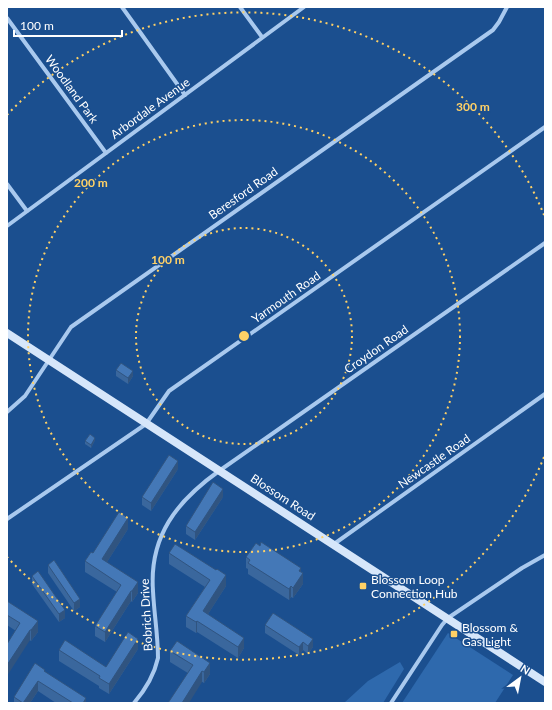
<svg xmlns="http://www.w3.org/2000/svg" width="552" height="710" font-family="Lato,sans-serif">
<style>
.green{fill:#2e69ad}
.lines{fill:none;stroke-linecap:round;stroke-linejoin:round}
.street{stroke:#a9c9ee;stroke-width:4}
.secondary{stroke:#d6e6fa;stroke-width:8}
.wall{fill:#3a679d}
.shaded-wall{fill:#305480}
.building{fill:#4478b7;stroke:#305480}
.ring{fill:none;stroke:#ffd166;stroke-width:2;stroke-dasharray:2 4}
.poi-dot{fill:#ffd166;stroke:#1b4f8f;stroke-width:1.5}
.labels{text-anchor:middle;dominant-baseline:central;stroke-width:3;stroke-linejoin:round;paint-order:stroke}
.street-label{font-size:12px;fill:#fff;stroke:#1b4f8f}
.poi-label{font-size:12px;fill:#fff;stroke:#1b4f8f;text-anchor:start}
.centre{fill:#ffd166;stroke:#1b4f8f;stroke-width:2}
.ring-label{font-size:12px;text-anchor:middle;font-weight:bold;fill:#ffd166;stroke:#1b4f8f;stroke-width:3;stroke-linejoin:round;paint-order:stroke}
</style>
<rect width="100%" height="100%" fill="#1b4f8f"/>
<g class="green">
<path d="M 448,633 L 513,675 L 495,703 L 402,703 Z"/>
<path d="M 400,662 L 404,669 L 383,703 L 344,703 L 368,681 Z"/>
</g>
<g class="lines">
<g class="street">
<path d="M 122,7 L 185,95"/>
<path d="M 240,7 L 262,37"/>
<path d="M 7,18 L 106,153"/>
<path d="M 7,184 L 27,211"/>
<path d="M 7,226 L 304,7"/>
<path d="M 7,412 L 25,396 L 71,327 L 493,30 L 499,22 L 507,7"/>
<path d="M 7,519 L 146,424 L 169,391 L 545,127"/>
<path d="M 334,544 L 545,394"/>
<path d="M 134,703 C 146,689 154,676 158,658 C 158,635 154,613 153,591 C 149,536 177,501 219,471 L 545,243"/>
<path d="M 391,703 L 442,625 L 448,618 L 522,568 L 545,555"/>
</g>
<path class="secondary" d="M 7,333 L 545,682"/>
</g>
<g class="wall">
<path d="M 116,370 L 133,376 L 128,384 L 116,376 Z"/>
<path d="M 95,440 L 91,448 L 85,444 L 85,441 Z"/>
<path d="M 178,469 L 151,511 L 142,505 L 142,497 Z"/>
<path d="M 223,497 L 195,540 L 186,534 L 186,526 Z"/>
<path d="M 128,529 L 107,562 L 138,593 L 132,602 L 131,601 L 105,642 L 95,636 L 95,626 L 117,592 L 85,572 L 85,561 Z"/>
<path d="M 169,553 L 226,586 L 208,614 L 244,648 L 238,658 L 197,632 L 196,633 L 186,627 L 186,616 L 205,587 L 169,564 Z"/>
<path d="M 246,557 L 301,572 L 303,584 L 293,598 L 291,597 L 289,600 L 248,574 L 248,569 L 246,568 Z"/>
<path d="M 48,565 L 80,607 L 74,611 L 48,573 Z"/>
<path d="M 32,576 L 65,618 L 59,622 L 32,584 Z"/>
<path d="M 7,601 L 38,632 L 31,641 L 7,625 Z"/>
<path d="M 265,625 L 313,647 L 308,654 L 303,650 L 299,655 L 265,633 Z"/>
<path d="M 138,649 L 109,694 L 99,688 L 99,686 L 59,661 L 59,650 L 106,667 Z"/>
<path d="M 170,651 L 210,674 L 204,683 L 170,662 Z"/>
<path d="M 45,672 L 86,703 L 56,703 L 38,691 L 30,703 L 14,703 L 14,697 Z"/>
</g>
<g class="shaded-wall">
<path d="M 133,371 L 133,376 L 128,384 L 128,378 Z"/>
<path d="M 95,438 L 95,440 L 91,448 L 91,445 Z"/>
<path d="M 178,461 L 178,469 L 151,511 L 151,503 Z"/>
<path d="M 223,489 L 223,497 L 195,540 L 195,532 Z"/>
<path d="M 128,518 L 128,529 L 102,570 L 102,559 Z"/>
<path d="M 301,568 L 301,576 L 303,573 L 303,584 L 293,598 L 293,588 L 299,571 Z"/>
<path d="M 226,575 L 226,586 L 203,622 L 203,611 Z"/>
<path d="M 138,582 L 138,593 L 132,602 L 132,591 Z"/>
<path d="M 291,586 L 291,597 L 289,600 L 289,589 Z"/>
<path d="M 131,591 L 131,601 L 105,642 L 105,632 Z"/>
<path d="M 80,599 L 80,607 L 74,611 L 74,603 Z"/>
<path d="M 65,610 L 65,618 L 59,622 L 59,614 Z"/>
<path d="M 38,621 L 38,632 L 31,641 L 31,630 Z"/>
<path d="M 197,621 L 197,632 L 196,633 L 196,622 Z"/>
<path d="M 30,630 L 30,640 L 7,676 L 7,665 Z"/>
<path d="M 244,638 L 244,648 L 238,658 L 238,647 Z"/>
<path d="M 138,639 L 138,649 L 109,694 L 109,684 Z"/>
<path d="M 313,639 L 313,647 L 308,654 L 308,646 Z"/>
<path d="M 303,642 L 303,650 L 299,655 L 299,647 Z"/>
<path d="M 210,663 L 210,674 L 204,683 L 204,672 Z"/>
<path d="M 202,671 L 202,682 L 189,703 L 182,703 Z"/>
<path d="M 38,681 L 38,691 L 30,703 L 23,703 Z"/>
<path d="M 86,698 L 86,703 L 83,703 Z"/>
</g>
<g class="building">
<path d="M 121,363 L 133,371 L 128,378 L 116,370 Z"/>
<path d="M 90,434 L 95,438 L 91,445 L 85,441 Z"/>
<path d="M 169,455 L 178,461 L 151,503 L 142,497 Z"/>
<path d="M 213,482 L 223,489 L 195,532 L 186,526 Z"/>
<path d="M 119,512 L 128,518 L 102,559 L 138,582 L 132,591 L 131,591 L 105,632 L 95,626 L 121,585 L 85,561 L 91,552 L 93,553 Z"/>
<path d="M 261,542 L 301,568 L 299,571 L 303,573 L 293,588 L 291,586 L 289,589 L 248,563 L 250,560 L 246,557 L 256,543 L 260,546 Z"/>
<path d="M 175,544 L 216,570 L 217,569 L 226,575 L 203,611 L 244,638 L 238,647 L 197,621 L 196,622 L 186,616 L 210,580 L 169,553 Z"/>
<path d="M 54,560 L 80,599 L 74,603 L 48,565 Z"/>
<path d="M 38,571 L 65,610 L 59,614 L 32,576 Z"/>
<path d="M 7,601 L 38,621 L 31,630 L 30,630 L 7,665 L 7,644 L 20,623 L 7,615 Z"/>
<path d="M 273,613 L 313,639 L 308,646 L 303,642 L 299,647 L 265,625 Z"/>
<path d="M 128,632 L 138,639 L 109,684 L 99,678 L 100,676 L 59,650 L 65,640 L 106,667 Z"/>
<path d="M 177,641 L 210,663 L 204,672 L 202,671 L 182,703 L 168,703 L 193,665 L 170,651 Z"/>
<path d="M 35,663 L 45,670 L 44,671 L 86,698 L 83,703 L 73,703 L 38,681 L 23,703 L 14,697 Z"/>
</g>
<g class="ring">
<circle cx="244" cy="336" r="108"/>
<circle cx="244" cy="336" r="216"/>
<path d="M544 457A324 324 0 0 1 7 557M7 115A324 324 0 0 1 544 215"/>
</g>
<g class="poi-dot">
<rect x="359" y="582" width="8" height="8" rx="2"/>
<rect x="450" y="630" width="8" height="8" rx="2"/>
</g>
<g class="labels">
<g class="street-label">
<text transform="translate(72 89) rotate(54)">Woodland Park</text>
<text transform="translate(150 108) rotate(-36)">Arbordale Avenue</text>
<text transform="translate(243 193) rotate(-35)">Beresford Road</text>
<text transform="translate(286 297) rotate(-35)">Yarmouth Road</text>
<text transform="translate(376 349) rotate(-35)">Croydon Road</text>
<text transform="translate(434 461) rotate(-35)">Newcastle Road</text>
<text transform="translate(283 497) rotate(33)">Blossom Road</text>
<text transform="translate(146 615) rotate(-93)">Bobrich Drive</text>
</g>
<g class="poi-label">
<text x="371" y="579">Blossom Loop<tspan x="371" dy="14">Connection Hub</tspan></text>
<text x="462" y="627">Blossom &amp;<tspan x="462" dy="14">Gas Light</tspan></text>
</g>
</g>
<circle cx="244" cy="336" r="6" class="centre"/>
<g class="ring-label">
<text x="473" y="111">300 m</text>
<text x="91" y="187">200 m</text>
<text x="168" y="264">100 m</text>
</g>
<rect width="552" height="710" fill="none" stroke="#ffffff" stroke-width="16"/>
<g transform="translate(520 678) rotate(32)" stroke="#1b4f8f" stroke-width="3" paint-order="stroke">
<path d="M0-3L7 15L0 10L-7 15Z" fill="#ffffff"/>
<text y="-6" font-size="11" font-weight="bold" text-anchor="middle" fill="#ffffff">N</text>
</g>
<path d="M14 30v6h108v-6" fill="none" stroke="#ffffff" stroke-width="2"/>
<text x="20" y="30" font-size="12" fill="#ffffff" stroke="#1b4f8f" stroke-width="3" paint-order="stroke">100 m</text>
</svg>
